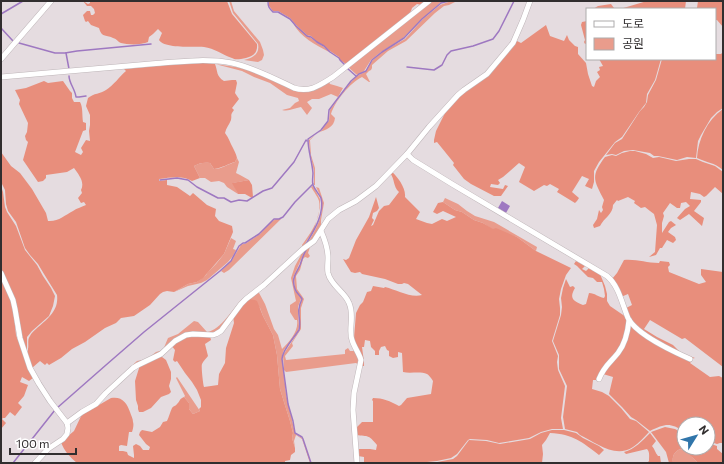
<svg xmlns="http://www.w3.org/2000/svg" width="724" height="464" font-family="Commissioner,'Noto Sans KR',sans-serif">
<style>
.green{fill:#e99c8c}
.forest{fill:#e88e7c}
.water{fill:#9e78c1}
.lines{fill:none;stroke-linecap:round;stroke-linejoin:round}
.stream{stroke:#9e78c1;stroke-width:1.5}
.minor-casing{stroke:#beb5b8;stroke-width:6}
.minor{stroke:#fff;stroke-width:5}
</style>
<rect width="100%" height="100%" fill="#e5dce0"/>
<g class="green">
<path d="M 229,1 L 231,1 L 234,11 L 260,42 L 263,50 L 264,55 L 262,60 L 258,62 L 244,60 C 253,58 260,54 258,44 L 233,13 Z"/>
<path d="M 432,1 L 448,1 L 440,3 L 422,19 L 403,38 L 381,52 L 371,60 L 364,71 L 357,75 L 348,67 Z"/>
<path d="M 451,1 L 457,1 L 449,5 L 444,6 L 435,13 L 406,41 L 388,51 L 372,65 L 372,68 L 371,70 L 369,71 L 366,74 L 370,82 L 369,82 L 362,77 C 350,83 335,101 331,114 L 335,118 C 334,128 326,129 318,133 C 315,135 313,137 310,140 L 311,155 L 315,168 L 315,185 L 314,185 L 314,171 L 310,153 L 309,140 L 310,139 L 322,130 L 327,123 L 329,121 L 330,110 L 351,82 L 357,76 L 365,72 L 372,61 L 382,52 L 405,39 L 423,19 L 440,5 Z"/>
<path d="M 293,23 C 304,34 316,41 328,50 L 329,52 C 316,45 300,37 293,23 Z"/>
<path d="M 215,64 L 236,67 L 249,70 L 300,91 L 329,82 L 330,84 L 337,86 L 343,88 L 338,97 L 331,94 L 319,99 L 312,99 L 307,102 L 312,108 L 307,115 L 301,107 C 294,108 289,112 282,110 L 290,108 L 295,103 L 299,101 L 298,98 L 287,95 L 270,83 L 254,77 L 242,71 Z"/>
<path d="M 237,158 L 239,162 L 236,173 L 240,175 L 249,180 L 233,183 L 238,194 L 227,187 L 224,183 L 219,181 L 211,182 L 205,178 L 200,178 L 194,166 C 199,163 204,162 210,163 L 214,169 C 222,169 228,164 235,162 Z"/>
<path d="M 313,186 L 320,199 L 320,208 L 314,230 L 306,242 L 305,246 L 302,248 L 302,245 C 311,233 322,217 319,201 C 318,197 314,192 311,187 Z"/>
<path d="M 316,187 L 319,188 L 324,203 L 321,220 L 321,226 L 313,239 L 307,244 C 315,231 325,215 321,199 C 320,195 318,191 316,187 Z"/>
<path d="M 445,198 L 458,204 L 467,211 L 475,216 L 494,222 L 537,247 L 536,251 L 517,237 L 493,230 L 483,223 L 474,220 L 462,212 L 455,210 L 443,202 Z"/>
<path d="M 276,219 L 281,219 L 229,270 L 224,273 L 221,271 L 232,260 L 241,245 L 243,244 L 245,244 L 260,234 L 271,222 Z"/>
<path d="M 319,235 L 321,236 L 310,247 L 308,253 L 310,256 L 308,258 L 305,257 L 303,259 L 300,270 L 296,276 L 297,289 L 302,296 L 304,299 L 301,308 L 301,329 L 292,343 L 293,346 L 285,356 L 286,360 L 345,354 L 345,350 L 348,348 L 350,351 L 354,351 L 359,355 L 359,365 L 356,363 L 286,372 L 284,370 L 283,355 L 299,331 L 300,328 L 299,310 L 302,298 L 295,290 L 294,278 L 296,272 L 300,266 L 303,257 L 307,248 Z"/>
<path d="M 231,238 L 236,241 L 233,249 L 236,250 L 233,256 L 228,262 L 207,280 L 201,283 L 188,286 L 174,292 L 188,284 L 197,282 L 206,275 L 208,272 L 216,264 L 224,254 Z"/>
<path d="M 306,248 L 293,278 L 295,291 L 301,297 L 301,299 L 298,307 L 298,311 L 299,327 L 298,331 L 284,350 L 282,356 L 286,394 L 295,433 L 297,435 L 302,438 L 311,463 L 310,463 L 302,439 L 296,435 L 294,441 L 295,448 L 292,438 L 293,433 L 290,421 L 284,402 L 280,389 L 277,355 L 273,335 L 263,316 L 260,308 L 247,299 L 258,291 L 265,304 L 274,329 L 278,335 L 282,349 C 289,342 299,331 297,320 L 295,320 L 290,312 L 290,305 L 296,301 L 291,278 L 295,266 L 301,255 L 301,254 Z"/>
<path d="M 243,298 L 221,328 L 216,333 L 166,348 L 122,375 L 137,361 L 147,359 L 156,352 L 163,350 L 168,338 L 178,334 L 194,321 L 198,322 L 207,332 C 220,331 234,307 243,298 Z"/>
<path d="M 177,377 L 200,411 L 193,414 L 189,409 L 189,403 L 184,397 L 185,396 L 176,378 Z"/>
<path d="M 680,449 L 688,451 L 693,458 L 698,463 L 673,463 C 672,456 674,452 680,449 Z"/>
</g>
<g class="forest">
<path d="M 83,1 L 88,4 L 90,3 L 90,1 L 227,1 L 232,14 L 257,44 C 258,55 251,57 241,59 C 238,59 235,60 232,58 C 223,55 214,48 204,47 C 193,46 165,49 159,40 L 162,33 L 158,29 L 153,34 L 149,37 L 148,42 C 142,45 128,45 121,43 C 118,42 117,39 113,38 C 105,34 102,38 99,28 L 91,25 L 88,21 L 86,22 L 85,21 L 83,15 L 87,11 L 90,11 L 91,15 L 93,15 L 95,13 L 94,9 L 91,6 L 87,6 Z"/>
<path d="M 269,1 L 427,1 L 422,5 L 417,4 L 412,8 L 411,11 L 408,16 L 346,64 L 340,60 L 339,57 L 330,51 L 324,46 L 317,42 L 311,36 L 307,35 L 296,25 L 290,18 L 278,11 L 273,11 L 269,6 Z"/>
<path d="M 647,1 L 686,1 L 685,9 L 620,9 Z"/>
<path d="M 698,1 L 723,1 L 723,27 L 717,20 L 715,20 L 715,9 L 710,9 L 710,8 L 697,8 Z"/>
<path d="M 611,4 L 614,8 L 616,9 L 593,9 L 598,6 Z"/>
<path d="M 587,21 L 587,43 L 585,44 L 584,42 L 585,40 L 581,25 L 582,22 Z"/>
<path d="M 546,25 L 550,36 L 564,41 L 567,35 L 569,40 L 575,46 L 578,47 L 578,54 L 586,63 L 588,74 L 592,86 L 594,87 L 596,81 L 600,77 L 597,72 L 600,70 L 599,67 L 603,66 L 599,59 L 661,59 L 655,80 L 647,94 L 646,103 L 639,112 L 622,137 L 615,142 L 599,162 L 594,171 L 594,182 L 592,189 L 585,186 L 589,179 L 582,176 L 572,192 L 579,198 L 577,201 L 575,203 L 557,192 L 559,189 L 550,184 L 547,186 L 544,185 L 534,191 L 519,182 L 525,167 L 519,163 L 503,177 L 498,180 L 500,183 L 498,185 L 491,184 L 490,187 L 503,189 L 505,185 L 508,186 L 501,196 L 494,196 L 471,184 L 464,179 L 453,165 L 454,163 L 437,142 L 434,143 L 434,140 L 436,131 L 448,107 L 458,96 L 482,79 L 517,41 L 521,43 Z"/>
<path d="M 715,49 L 716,50 L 716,54 L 721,54 L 723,52 L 723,108 L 717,112 L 711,118 L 701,135 L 698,141 L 696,158 L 687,157 L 677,160 L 658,156 L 654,156 L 650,153 L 633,150 L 624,151 L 616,155 L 612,154 L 606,155 L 615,143 L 622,139 L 640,111 L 644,107 L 647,102 L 648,95 L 656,80 L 662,59 L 715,59 Z"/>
<path d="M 199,62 L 215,64 C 218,72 216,76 224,81 L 232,80 L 236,80 L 237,83 L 235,93 L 239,99 L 232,108 L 234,110 C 230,115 232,115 231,120 C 229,125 226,128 225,133 C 229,138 230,143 233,148 C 235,152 236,154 237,158 L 235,162 C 228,164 222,168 214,169 L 210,163 C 204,162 199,163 194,166 L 200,178 L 192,181 C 182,175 170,178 159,179 L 159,181 L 167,180 L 167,185 L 177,187 L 190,196 L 193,193 L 207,205 L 216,209 L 215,216 L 219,221 L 232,226 L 233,232 L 224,254 L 203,278 L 197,282 L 188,284 L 174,292 L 167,291 L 163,292 L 160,294 L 150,305 L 134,316 L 121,318 L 116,323 L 105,328 L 85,342 L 72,349 L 61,358 L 49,365 L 47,363 L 45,365 L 40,361 L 32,368 L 26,355 C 27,353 28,351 28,349 C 29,344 27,340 30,336 C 31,333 34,331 36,329 C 47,319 59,311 57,295 L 44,274 L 38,264 L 30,255 L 25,248 L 16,222 L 8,211 L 6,204 L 5,190 L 1,182 L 1,152 L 11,166 L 20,173 L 32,189 L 46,213 L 48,221 C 58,222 65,215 73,211 C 77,208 82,207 86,205 L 84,202 L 81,203 L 78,198 L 82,193 L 81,190 C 85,182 79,175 74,168 L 67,172 L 46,175 L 46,178 L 43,181 L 38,182 L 23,160 L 28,142 L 26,140 L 25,136 L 27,132 L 28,123 L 19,104 L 20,100 L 15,90 L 26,88 L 44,81 L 48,83 L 63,81 L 70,91 L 72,93 L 72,98 L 74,102 L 80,102 C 83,107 82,115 83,122 L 86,123 L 86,130 L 83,131 L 75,152 L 81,155 L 83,152 L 81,148 L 86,140 L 90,141 L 89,131 L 90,125 L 90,115 L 86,106 L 88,98 C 94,93 100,94 106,90 C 114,85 119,77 126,71 L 124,69 Z"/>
<path d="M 723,109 L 723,170 C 714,162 707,163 697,158 C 698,140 707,120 723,109 Z"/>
<path d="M 630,151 L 635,151 L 646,154 L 653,158 L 659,157 L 676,161 L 689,159 L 696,159 L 703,162 L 715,166 L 723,172 L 723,194 L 715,187 L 706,196 L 704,197 L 700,194 L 691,192 L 690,199 L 701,200 L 701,202 L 694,211 L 704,218 L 702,226 L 689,214 L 680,220 L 677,218 L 685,209 L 690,206 L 686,202 L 681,203 L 680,208 L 677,208 L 670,203 L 663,213 L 664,216 L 662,223 L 662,233 L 669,222 L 671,221 L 676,225 L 671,228 L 668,232 L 675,237 L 676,240 L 673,243 L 667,240 L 662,248 L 660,248 L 656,255 L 649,257 L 655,252 L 657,225 L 654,214 L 650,211 L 645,207 L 641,208 L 634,203 L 635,201 L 628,197 L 618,201 L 617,200 L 613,205 C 613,214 604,218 600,226 L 594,228 L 593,225 L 597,219 L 599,210 L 601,213 L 603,210 L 602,207 L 604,200 C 594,180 590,177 605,157 L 612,155 L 616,156 L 622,153 Z"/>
<path d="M 391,171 C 398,177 406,188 405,197 L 420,212 L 416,219 L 427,223 L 432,224 L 442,219 L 447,221 L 456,217 L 443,211 L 437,214 L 433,212 L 438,203 L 443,202 L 455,210 L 462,212 L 474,220 L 483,223 L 493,229 L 496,228 L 517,237 L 536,251 L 571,268 L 566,275 L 561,289 L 559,299 L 560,308 L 560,315 L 552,341 L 558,356 L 557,362 L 558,370 L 565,386 L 561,418 L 563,429 L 552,429 L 541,432 L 529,438 L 499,443 L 487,440 L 470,439 L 468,440 L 457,454 L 451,458 L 437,461 L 417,463 L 364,463 L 364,457 L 358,456 L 358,449 L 370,449 L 376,450 L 377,445 C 368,434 369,437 356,435 L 356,428 L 362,422 L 373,422 L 373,401 L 372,400 L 373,398 C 383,398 390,401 399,406 L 401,405 L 407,398 L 431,394 L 433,381 C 432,379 429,375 427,374 C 420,371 410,374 403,372 L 402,353 L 398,352 L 398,357 L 393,358 L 389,356 L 389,351 L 387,350 L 385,346 L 381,347 L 379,351 L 379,355 L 375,355 L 375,351 L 371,347 L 370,341 L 365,340 L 364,347 L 362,347 L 364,362 L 364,366 L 362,366 L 355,344 L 354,338 L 356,313 L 360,305 L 363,302 L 367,292 L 371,291 L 373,286 L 384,288 L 385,287 C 397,290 410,298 422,295 L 408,284 L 404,283 L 402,284 L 398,284 L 385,279 L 362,274 L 360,272 L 355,273 L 351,272 L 343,259 L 346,260 L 349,258 L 356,240 L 369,217 L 376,197 L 379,208 L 377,211 L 373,213 L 372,218 L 374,220 L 371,226 L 373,225 L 379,211 L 384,206 L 389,205 L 399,192 C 393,187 395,179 390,173 Z"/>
<path d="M 249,180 L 252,185 L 253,197 L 252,198 L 245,194 L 238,194 L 232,183 Z"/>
<path d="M 1,186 L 3,192 L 5,207 L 7,212 L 16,226 L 25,250 L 37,265 L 43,276 L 51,288 L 55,296 L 53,306 L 49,316 L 32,331 L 27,337 L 27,349 L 25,351 L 21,339 L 16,309 L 1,271 Z"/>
<path d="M 624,260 C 637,259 646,263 659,263 L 660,261 L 669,262 L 670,265 L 668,267 L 669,272 L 699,284 L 706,282 L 701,275 L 701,269 L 723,272 L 723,367 L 685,338 L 682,339 L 650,320 L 644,329 L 657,337 L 673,345 L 681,353 L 695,358 L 690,359 L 645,334 L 630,320 L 626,308 L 632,305 L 628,294 L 621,297 L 612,279 L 617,273 Z"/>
<path d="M 576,261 L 585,266 L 582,269 L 586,271 L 589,268 L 600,274 L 605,286 L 607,294 L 607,301 L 610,306 L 626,317 L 628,321 L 621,345 L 597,380 L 593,380 L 592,389 L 602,392 L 609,396 L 621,408 L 630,419 L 636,421 L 649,432 C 644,437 639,443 633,447 C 615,459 595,442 580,435 L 577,432 L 565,429 L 563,417 L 567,386 L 559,369 L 559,355 L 553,341 L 561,315 L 562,307 L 561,298 L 563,288 L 566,279 L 570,287 L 573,286 L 575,288 C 569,298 573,301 583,305 L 586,304 L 589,293 C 595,293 598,297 604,298 L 605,296 L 604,289 L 602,282 L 597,282 L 593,278 L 588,277 L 577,266 L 574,264 Z"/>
<path d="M 1,279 L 13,306 L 16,335 L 33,378 L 29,381 L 22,377 L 20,382 L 28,385 L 24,396 L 18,403 L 22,407 L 15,416 L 10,412 L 5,418 L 3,418 L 2,419 L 6,423 L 1,429 Z"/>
<path d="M 247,299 L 255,300 L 257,301 L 263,316 L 273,335 L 277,355 L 280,389 L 284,402 L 290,421 L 293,433 L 292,438 L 295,448 L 295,452 L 291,455 L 290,460 L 285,461 L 285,463 L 77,463 C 70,457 64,451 61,442 L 74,431 L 83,412 L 87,412 L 111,398 C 122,396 127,403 130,412 C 131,415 133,419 133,422 C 134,425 133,429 132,432 L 129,432 L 127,446 L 121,445 L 119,446 L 119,451 L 123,451 L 127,452 L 128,455 L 134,458 L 134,455 L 133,446 L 136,444 L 140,446 L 143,450 L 149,450 L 150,447 L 146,444 L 139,435 L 140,432 L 142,430 L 152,432 L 160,427 L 163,422 L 167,421 C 169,417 170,412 172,408 C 173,406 176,406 177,404 C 181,400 179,399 184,397 L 189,403 L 189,409 L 193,414 L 200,411 L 199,409 L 201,407 L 201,400 L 197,390 L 192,382 L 185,373 L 177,361 L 175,362 L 173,360 L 175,350 L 171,345 L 186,336 L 210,336 L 211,340 L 205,344 L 208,356 C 206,359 203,361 202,364 C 201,366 203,384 204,387 C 209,386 213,386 218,385 L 219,374 L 225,363 L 226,348 L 234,323 L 233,316 Z"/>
<path d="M 631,324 L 678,356 L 692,361 L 690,363 L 710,377 L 719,376 L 723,378 L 723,443 L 720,443 L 717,444 L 708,441 L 708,424 L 684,424 L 684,432 C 670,422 665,424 650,431 L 636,420 L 631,417 L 622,407 L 609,394 L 613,377 L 603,374 L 625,346 L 629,333 Z"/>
<path d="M 161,355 L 162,357 L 166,360 L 171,372 L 171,379 L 169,386 L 171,392 L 169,394 L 161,397 L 151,408 L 143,412 L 139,412 L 138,409 L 138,406 L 136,400 L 135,381 L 140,365 Z"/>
<path d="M 665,427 L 675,429 L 684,434 L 684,448 L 708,448 L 708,443 L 717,446 L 717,449 L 723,454 L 723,463 L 698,463 L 690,455 L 688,451 L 680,449 C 674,452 672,456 673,463 L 669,463 L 666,452 L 651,432 Z"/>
<path d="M 552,430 L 564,430 L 576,433 L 583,438 L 599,446 L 604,450 L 599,455 C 582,442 573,434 550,433 L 546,440 L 542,445 L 543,454 L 542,463 L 432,463 L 453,459 L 457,456 L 469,440 L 486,441 L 500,444 L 530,439 L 541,433 Z"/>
<path d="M 650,433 L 656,441 L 652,446 C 655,449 655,453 658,456 L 660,456 L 661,463 L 647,463 L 649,461 C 649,457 650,452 647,449 L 626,454 L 624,452 C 635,449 642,441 650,433 Z"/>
</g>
<path class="water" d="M 502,201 L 510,206 L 506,213 L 498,208 Z"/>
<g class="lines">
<g class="stream">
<path d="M 268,1 C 268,7 269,8 273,12 L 278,12 L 290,19 L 296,26 L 307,36 L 311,37 L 317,42 L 324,46 L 330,52 L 339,58 L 340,60 L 345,65"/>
<path d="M 1,14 L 23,1"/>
<path d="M 1,28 L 13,41"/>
<path d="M 19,43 L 55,53 L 65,53 L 77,51 L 151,44"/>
<path d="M 66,53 L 69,69"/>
<path d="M 407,67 L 434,70 L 442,65 L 447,55 L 451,51 L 473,46 L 493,39 L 499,31 L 514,1"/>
<path d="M 347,68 L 356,76"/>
<path d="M 69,76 C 69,83 75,89 76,97 L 79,97 L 86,96"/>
<path d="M 160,180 L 177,178 L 188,180 L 197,187 L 218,198 L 224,198 L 231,202 L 239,200 L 247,201 L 263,191 L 272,188 L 294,162 L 306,140 L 307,141"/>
<path d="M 306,244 C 313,232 325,214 321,198 C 319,194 315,190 313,185 C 312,181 313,176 313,173 C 312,161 308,151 308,139 L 321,130 L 328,121 L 329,110 L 351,81 L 359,74 L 366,71 L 372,60 L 382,52 L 404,38 L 422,19 L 441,3 L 449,1"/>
<path d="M 306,250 C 303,255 302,260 300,265 C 296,274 291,278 295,289 C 296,293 300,295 302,299 C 295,313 302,319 299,330 C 294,338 282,350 282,359 L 288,404 L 293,421 L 295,433 L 302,437 L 303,439 L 311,463"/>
<path d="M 57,408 L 106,365 L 144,332 L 220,271 L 231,261 L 239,246 L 243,243 L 245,243 L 259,234 L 274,219 L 279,219 L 283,217 L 295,202 L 313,184"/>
<path d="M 13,463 L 55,410"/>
</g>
<defs>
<g id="minor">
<path d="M 1,59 L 51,1"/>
<path d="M 1,77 C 51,73 100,68 150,64 C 177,62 205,58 232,63 C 252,67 275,79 294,88 C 310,93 320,85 333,77 L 429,1"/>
<path d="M 407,154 L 413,160 L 452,184 L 607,276 C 619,286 622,304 628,318 C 636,334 674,352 690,359"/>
<path d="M 321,231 C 325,240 328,248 328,258 C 328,263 327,268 328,273 C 331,286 345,292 349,303 C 355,316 348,329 352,340 C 354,347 359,353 361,360 L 354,393 L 353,410 L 357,463"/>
<path d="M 1,273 L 13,300 L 15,309 L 20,338 L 30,368 L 39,384 L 50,401 L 67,423 L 68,428 L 67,434 L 63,439 L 48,449 L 35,463"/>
<path d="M 599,379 C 604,366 610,363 618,353 C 625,344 628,331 629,320"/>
<path d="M 67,423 L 82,412 L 96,404 L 106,393 L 133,368 L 138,365 L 161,354 L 175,341 L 186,335 L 193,334 L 213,335 L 216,334 L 221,331 L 241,304 L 246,299 L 264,285 L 303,249 L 314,241 L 328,219 L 339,210 L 356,201 L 376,186 L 407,154 L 429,127 L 458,95 L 464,90 L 487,74 L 513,43 L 523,20 L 530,1"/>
</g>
</defs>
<use href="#minor" class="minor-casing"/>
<use href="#minor" class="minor"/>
</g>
<rect width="724" height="464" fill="none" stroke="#312e2f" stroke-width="4"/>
<rect x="586" y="8" width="130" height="52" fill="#ffffff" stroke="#adabac"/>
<rect x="594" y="21" width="20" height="6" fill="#ffffff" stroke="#adabac"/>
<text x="622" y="28" font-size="12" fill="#312e2f">도로</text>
<rect x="594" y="38" width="20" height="12" fill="#e99c8c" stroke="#adabac"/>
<text x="622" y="48" font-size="12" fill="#312e2f">공원</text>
<g transform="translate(696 436) rotate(53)"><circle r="19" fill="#ffffff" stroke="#adabac"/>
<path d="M0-3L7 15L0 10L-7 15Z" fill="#3075aa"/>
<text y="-6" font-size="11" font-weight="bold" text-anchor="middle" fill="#312e2f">N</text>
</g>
<path d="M10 448v6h66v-6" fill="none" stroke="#312e2f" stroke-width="2"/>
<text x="16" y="448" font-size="12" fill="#312e2f" stroke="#ffffff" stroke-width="3" paint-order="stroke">100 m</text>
</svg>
